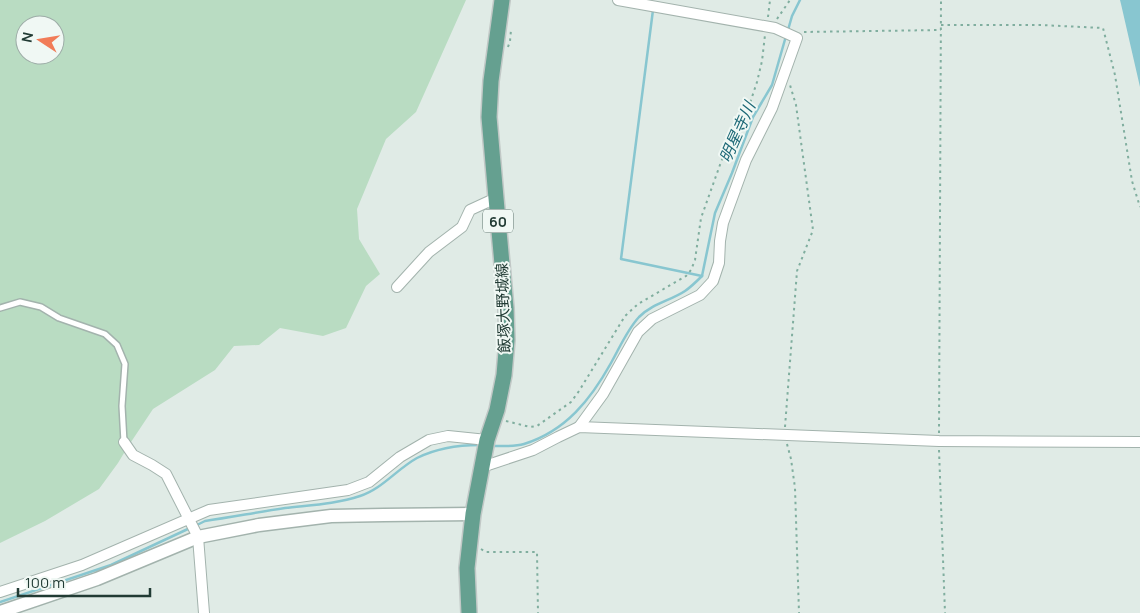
<svg xmlns="http://www.w3.org/2000/svg" width="1140" height="613" font-family="Manrope,'Noto Sans JP',sans-serif">
<style>
.green{fill:#b9dcc2;fill-rule:evenodd}
.water{fill:#88c6d0}
.lines{fill:none;stroke-linecap:round;stroke-linejoin:round}
.stream{stroke:#88c6d0;stroke-width:2.5}
.service-casing{stroke:#a3b3ad;stroke-width:8}
.minor-casing{stroke:#a3b3ad;stroke-width:12}
.tertiary-casing{stroke:#a3b3ad;stroke-width:15}
.primary-casing{stroke:#c1c8c6;stroke-width:18}
.path{stroke:#80ae9f;stroke-width:2;stroke-dasharray:2.5 4;stroke-linecap:butt}
.service{stroke:#fff;stroke-width:5}
.minor{stroke:#fff;stroke-width:10}
.tertiary{stroke:#fff;stroke-width:12}
.primary{stroke:#65a090;stroke-width:15}
.labels{text-anchor:middle;dominant-baseline:central;stroke-width:4;stroke-linejoin:round;paint-order:stroke}
.shield{fill:#f0f8f4;stroke:#5f746e;stroke-width:1}
.shield-label{font-size:14px;font-weight:bold;fill:#213b34}
.street-label{font-size:15px;fill:#213b34;stroke:#f0f8f4}
.water-label{font-size:16px;font-style:italic;fill:#1c6876;stroke:#f0f8f4}
</style>
<rect width="100%" height="100%" fill="#e0ebe6"/>
<path class="green" d="M 0,0 L 466,0 L 416,112 L 386,139 L 357,209 L 359,239 L 380,274 L 366,286 L 346,328 L 323,336 L 280,328 L 259,345 L 234,346 L 215,370 L 153,409 L 127,448 L 118,463 L 99,489 L 45,521 L 0,543 ZM 25,25 L 55,25 L 55,55 L 25,55 Z"/>
<path class="water" d="M 1120,0 L 1140,0 L 1140,87 L 1121,4 Z"/>
<g class="lines">
<g class="stream">
<path d="M 653,10 L 621,259 L 702,276"/>
<path d="M 788,30 L 792,16 L 800,0"/>
<path d="M 702,276 L 715,213 L 732,173 L 753,117 L 772,85 L 786,36"/>
<path d="M 490,446 C 501,446 514,447 524,444 C 566,431 591,399 611,363 C 620,347 627,330 639,317 C 653,303 670,301 685,291 C 691,287 697,281 702,276"/>
<path d="M 195,526 L 205,521 C 232,517 258,512 285,508 C 310,505 336,504 360,496 C 382,489 397,469 417,458 C 437,448 458,445 480,445"/>
<path d="M 0,602 L 111,565 L 190,528"/>
</g>
<defs>
<path id="service" d="M 0,308 L 20,302 L 41,307 L 59,318 L 105,334 L 117,345 L 125,364 L 122,406 L 124,442"/>
<g id="minor">
<path d="M 397,287 L 429,252 L 462,227 L 470,210 L 496,198"/>
<path d="M 579,427 L 603,394 L 638,332 L 652,319 L 700,295 L 713,281 L 719,263 L 720,241 L 723,223 L 746,160 L 772,108 L 797,38 L 775,28 L 618,0"/>
<path d="M 124,442 L 133,455 L 152,465 L 166,474 L 198,537 L 204,613"/>
<path d="M 482,467 L 533,450 L 558,437 L 579,427 L 939,441 L 1140,442"/>
<path d="M 0,592 L 82,565 L 209,510 L 348,490 L 369,482 L 400,457 L 429,440 L 448,436 L 487,440"/>
</g>
<path id="tertiary" d="M 0,612 L 97,579 L 198,537 L 259,525 L 331,516 L 384,515 L 473,514"/>
<path id="primary" d="M 469,613 L 467,568 L 473,514 L 487,440 L 497,410 L 504,375 L 507,340 L 506,308 L 496,198 L 489,117 L 491,81 L 502,0"/>
</defs>
<use href="#service" class="service-casing"/>
<use href="#minor" class="minor-casing"/>
<use href="#tertiary" class="tertiary-casing"/>
<use href="#primary" class="primary-casing"/>
<g class="path">
<path d="M 768,17 L 770,0"/>
<path d="M 777,19 L 790,0"/>
<path d="M 941,25 L 1041,25 L 1103,28 L 1115,75 L 1132,181 L 1140,207"/>
<path d="M 804,32 L 941,30"/>
<path d="M 508,47 L 510,41 L 511,30"/>
<path d="M 506,421 L 530,427 L 537,426 L 571,402 L 579,391 L 625,316 L 638,304 L 686,276 L 691,270 L 695,260 L 701,218 L 721,162 L 729,143 L 749,106 L 757,82 L 762,61 L 765,35"/>
<path d="M 785,427 L 797,271 L 813,230 L 796,105 L 790,85"/>
<path d="M 939,433 L 941,0"/>
<path d="M 787,444 L 791,459 L 795,488 L 799,613"/>
<path d="M 939,450 L 945,613"/>
<path d="M 481,549 L 486,552 L 537,552 L 538,613"/>
</g>
<use href="#service" class="service"/>
<use href="#minor" class="minor"/>
<use href="#tertiary" class="tertiary"/>
<use href="#primary" class="primary"/>
</g>
<g class="labels">
<rect class="shield" x="483" y="209.5" width="30" height="23" rx="4"/>
<g class="shield-label">
<text x="498" y="221">60</text>
</g>
<g class="street-label">
<text transform="translate(503 308) rotate(-92)">飯塚大野城線</text>
</g>
<g class="water-label">
<text transform="translate(737 132) rotate(-66)">明星寺川</text>
</g>
</g>
<g transform="translate(40 40) rotate(282)"><circle r="24" fill="#f0f8f4" stroke="#9daca7"/>
<path d="M0-4L9 19L0 12L-9 19Z" fill="#f17c58"/>
<text y="-8" font-size="14" font-weight="bold" text-anchor="middle" fill="#213b34">N</text>
</g>
<path d="M18 588v8h132v-8" fill="none" stroke="#213b34" stroke-width="2.5"/>
<text x="25" y="588" font-size="15" fill="#213b34" stroke="#f0f8f4" stroke-width="4" paint-order="stroke">100 m</text>
</svg>
